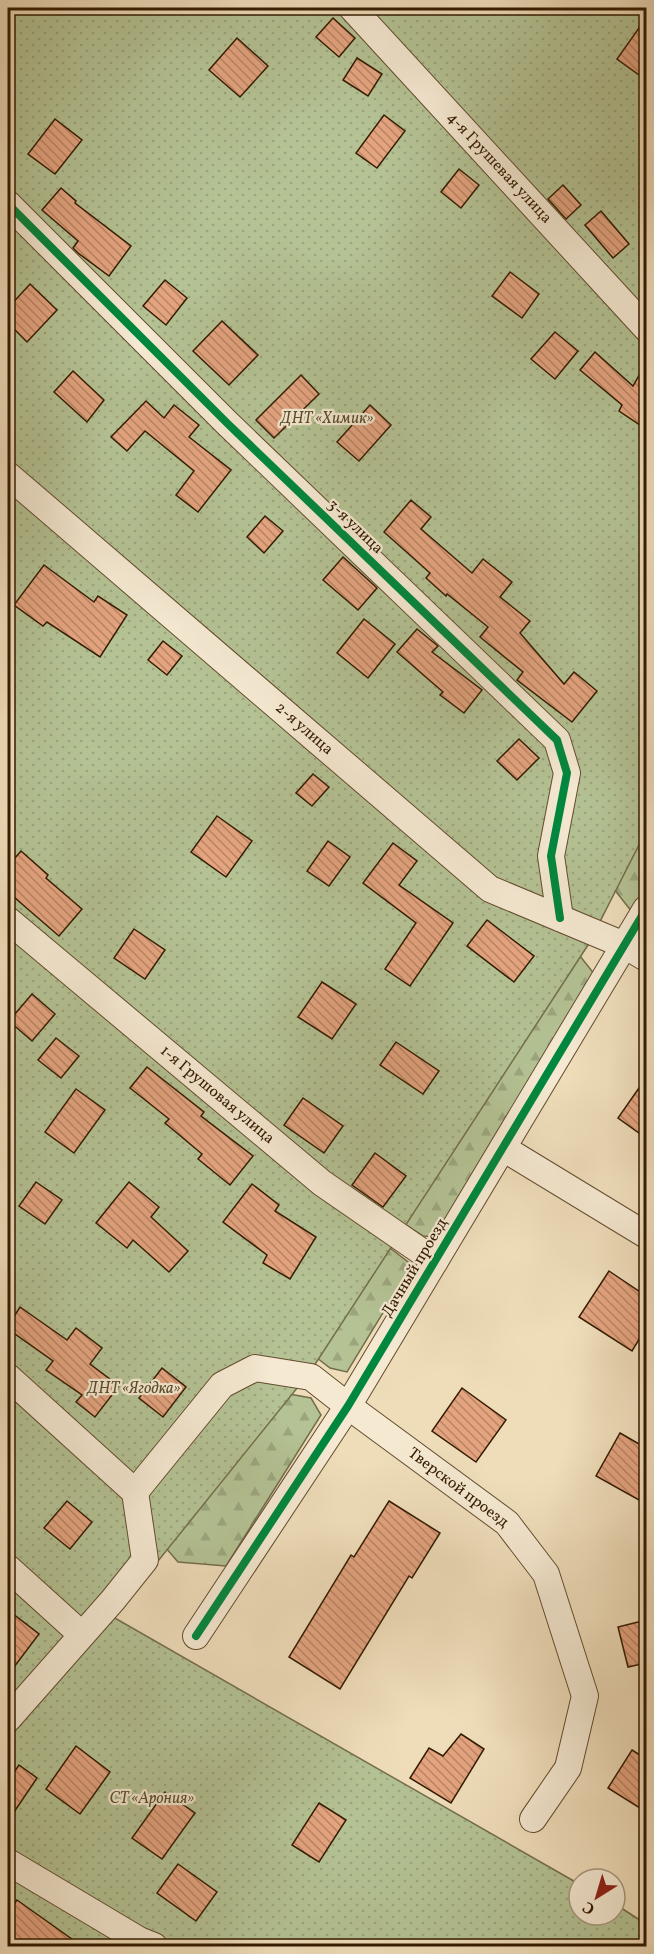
<svg xmlns="http://www.w3.org/2000/svg" width="654" height="1954" font-family="Vollkorn,serif">
<style>
.forest{fill:url(#forest-firs);stroke:#746e4a;stroke-width:1.5}
.garden{fill:url(#garden-dots);stroke:#746e4a;stroke-width:1.5}
.building{fill:url(#building-back-hatch);stroke:#341b00;stroke-width:1.5}
.lines{fill:none;stroke-linecap:round;stroke-linejoin:round}
.street-casing{stroke:#634c2e;stroke-width:28}
.street{stroke:#f5e9d2;stroke-width:26}
.cycleway-casing{stroke:#f5e9d2;stroke-width:11}
.cycleway{stroke:#00873e;stroke-width:8}
.labels{text-anchor:middle;dominant-baseline:central;stroke-width:4.5;stroke-linejoin:round;paint-order:stroke}
.street-label{font-size:16px;fill:#341b00;stroke:#f5e9d2}
.park-label{font-size:16px;font-style:italic;fill:#5a4d2c;stroke:#f5e9d2}
</style>
<defs>
<pattern id="forest-firs" width="22" height="20" patternUnits="userSpaceOnUse" patternTransform="scale(1.5)"><rect width="22" height="20" fill="#b4c294"/><path d="M5 1l3.5 6h-7zM16 11l3.5 6h-7z" fill="#9ba67e"/></pattern>
<pattern id="garden-dots" width="8" height="8" patternUnits="userSpaceOnUse" patternTransform="scale(1.5)"><rect width="8" height="8" fill="#b4c294"/><path d="M2 2h.1M6 6h.1" fill="none" stroke="#9ba67e" stroke-width="1.8" stroke-linecap="round"/></pattern>
<pattern id="building-back-hatch" width="6" height="6" patternUnits="userSpaceOnUse" patternTransform="scale(1.5)"><rect width="6" height="6" fill="#e4a480"/><path d="M-1 5l2 2M0 0l6 6M5-1l2 2" fill="none" stroke="#ba8566"/></pattern>
</defs>
<rect width="100%" height="100%" fill="#efddba"/>
<filter id="stains"><feTurbulence type="fractalNoise" baseFrequency=".00333" numOctaves="4"/><feColorMatrix values="0 0 0 0 .2 0 0 0 0 .09 0 0 0 0 .02 0 0 0 .5 -.17"/></filter>
<radialGradient id="worn" r=".72"><stop offset=".6" stop-color="#630" stop-opacity="0"/><stop offset="1" stop-color="#630" stop-opacity=".3"/></radialGradient>
<g class="forest">
<path d="M 646,723 L 646,912 L 636,917 L 580,846 Z"/>
<path d="M 576,951 L 599,980 L 437,1237 L 423,1236 L 392,1216 Z"/>
<path d="M 360,1225 L 412,1265 L 347,1372 L 330,1368 L 312,1354 Z"/>
<path d="M 251,1387 L 311,1398 L 321,1415 L 226,1566 L 178,1562 L 165,1547 Z"/>
</g>
<path class="garden" d="M 8,8 L 646,8 L 646,831 L 588,945 L 310,1372 L 113,1617 L 579,1884 L 579,1915 L 615,1915 L 615,1904 L 646,1924 L 646,1946 L 8,1946 Z"/>
<g class="building">
<path d="M 333,18 L 355,38 L 339,57 L 316,37 Z"/>
<path d="M 646,18 L 646,80 L 617,59 Z"/>
<path d="M 237,38 L 268,66 L 240,97 L 209,70 Z"/>
<path d="M 357,58 L 382,74 L 368,96 L 343,80 Z"/>
<path d="M 384,115 L 405,131 L 377,168 L 356,153 Z"/>
<path d="M 55,119 L 82,140 L 55,174 L 28,154 Z"/>
<path d="M 459,169 L 479,185 L 461,208 L 441,192 Z"/>
<path d="M 563,185 L 581,205 L 566,219 L 548,199 Z"/>
<path d="M 61,188 L 76,201 L 75,203 L 131,246 L 109,276 L 78,253 L 73,248 L 78,241 L 42,210 Z"/>
<path d="M 601,211 L 629,244 L 613,258 L 585,225 Z"/>
<path d="M 510,272 L 539,294 L 522,318 L 492,296 Z"/>
<path d="M 165,280 L 187,298 L 166,325 L 143,306 Z"/>
<path d="M 30,284 L 57,310 L 27,342 L 8,323 L 8,308 Z"/>
<path d="M 222,321 L 258,355 L 229,385 L 193,351 Z"/>
<path d="M 555,332 L 578,351 L 555,379 L 531,359 Z"/>
<path d="M 595,352 L 633,386 L 646,363 L 646,429 L 619,411 L 622,405 L 580,370 Z"/>
<path d="M 73,371 L 104,400 L 87,422 L 54,392 Z"/>
<path d="M 301,375 L 319,394 L 274,438 L 256,420 Z"/>
<path d="M 146,401 L 164,418 L 174,405 L 199,425 L 189,437 L 231,470 L 198,512 L 176,495 L 194,471 L 145,431 L 127,451 L 111,437 Z"/>
<path d="M 370,405 L 391,425 L 359,461 L 337,442 Z"/>
<path d="M 411,500 L 431,517 L 421,529 L 472,573 L 483,559 L 512,582 L 500,597 L 530,621 L 520,633 L 564,684 L 574,672 L 597,691 L 572,722 L 517,680 L 523,672 L 480,637 L 488,627 L 447,594 L 446,596 L 426,578 L 430,573 L 384,532 Z"/>
<path d="M 265,516 L 283,531 L 264,553 L 247,537 Z"/>
<path d="M 343,557 L 377,588 L 358,610 L 323,580 Z"/>
<path d="M 44,565 L 94,602 L 98,596 L 127,615 L 100,657 L 47,622 L 43,626 L 14,605 Z"/>
<path d="M 364,619 L 395,644 L 368,678 L 337,653 Z"/>
<path d="M 417,629 L 438,646 L 432,652 L 482,690 L 464,713 L 440,695 L 443,692 L 397,652 Z"/>
<path d="M 163,641 L 182,656 L 167,675 L 148,660 Z"/>
<path d="M 519,739 L 539,758 L 517,780 L 497,761 Z"/>
<path d="M 313,774 L 329,787 L 312,806 L 296,793 Z"/>
<path d="M 217,816 L 252,841 L 226,877 L 191,852 Z"/>
<path d="M 328,841 L 350,857 L 329,886 L 307,871 Z"/>
<path d="M 393,843 L 417,861 L 399,885 L 453,923 L 410,986 L 385,969 L 416,923 L 363,883 Z"/>
<path d="M 21,851 L 48,875 L 46,878 L 82,909 L 59,936 L 8,892 L 8,866 Z"/>
<path d="M 487,920 L 534,956 L 514,982 L 467,946 Z"/>
<path d="M 134,929 L 165,950 L 145,979 L 114,958 Z"/>
<path d="M 322,982 L 356,1004 L 332,1039 L 298,1017 Z"/>
<path d="M 32,994 L 55,1014 L 32,1041 L 9,1021 Z"/>
<path d="M 56,1038 L 79,1056 L 61,1078 L 38,1060 Z"/>
<path d="M 396,1042 L 439,1071 L 423,1094 L 380,1065 Z"/>
<path d="M 147,1067 L 204,1112 L 201,1116 L 253,1156 L 230,1185 L 198,1159 L 202,1154 L 165,1123 L 169,1119 L 130,1088 Z"/>
<path d="M 646,1078 L 646,1138 L 618,1118 Z"/>
<path d="M 76,1089 L 105,1110 L 74,1153 L 45,1132 Z"/>
<path d="M 303,1098 L 343,1126 L 324,1153 L 284,1125 Z"/>
<path d="M 375,1153 L 406,1176 L 383,1207 L 352,1185 Z"/>
<path d="M 36,1182 L 62,1200 L 45,1224 L 19,1206 Z"/>
<path d="M 129,1182 L 159,1207 L 151,1217 L 188,1251 L 169,1272 L 133,1240 L 127,1248 L 96,1223 Z"/>
<path d="M 252,1184 L 279,1205 L 275,1211 L 316,1237 L 290,1279 L 263,1263 L 267,1255 L 223,1222 Z"/>
<path d="M 609,1271 L 646,1296 L 646,1328 L 632,1351 L 579,1317 Z"/>
<path d="M 20,1307 L 67,1340 L 76,1328 L 102,1348 L 90,1364 L 119,1386 L 95,1417 L 76,1402 L 82,1395 L 46,1370 L 53,1361 L 8,1329 L 8,1326 Z"/>
<path d="M 162,1368 L 186,1387 L 163,1417 L 139,1398 Z"/>
<path d="M 462,1388 L 506,1420 L 476,1462 L 432,1431 Z"/>
<path d="M 620,1433 L 646,1448 L 646,1488 L 639,1500 L 596,1476 Z"/>
<path d="M 67,1501 L 92,1522 L 70,1549 L 44,1528 Z"/>
<path d="M 389,1501 L 440,1533 L 412,1578 L 409,1576 L 340,1689 L 289,1657 L 351,1555 L 354,1557 Z"/>
<path d="M 8,1610 L 39,1634 L 8,1675 Z"/>
<path d="M 646,1620 L 646,1663 L 628,1667 L 618,1627 Z"/>
<path d="M 461,1734 L 484,1749 L 451,1803 L 410,1778 L 429,1748 L 443,1756 Z"/>
<path d="M 76,1746 L 110,1772 L 80,1814 L 46,1789 Z"/>
<path d="M 632,1750 L 646,1759 L 646,1812 L 608,1788 Z"/>
<path d="M 19,1765 L 37,1778 L 8,1821 L 8,1781 Z"/>
<path d="M 165,1792 L 195,1813 L 162,1859 L 132,1838 Z"/>
<path d="M 319,1803 L 346,1820 L 319,1862 L 292,1845 Z"/>
<path d="M 178,1864 L 217,1892 L 196,1921 L 157,1893 Z"/>
<path d="M 17,1900 L 83,1947 L 8,1947 L 8,1912 Z"/>
</g>
<g class="lines">
<defs>
<g id="street">
<path d="M 352,8 L 646,328"/>
<path d="M 8,204 L 227,423 L 557,740 L 567,773 L 551,856 L 560,918"/>
<path d="M 8,475 L 490,889 L 624,945 L 646,958"/>
<path d="M 8,920 L 322,1183 L 435,1261"/>
<path d="M 503,1148 L 646,1235"/>
<path d="M 8,1377 L 135,1492"/>
<path d="M 135,1492 L 222,1385 L 255,1368 L 311,1377 L 348,1406 L 507,1523 L 546,1574 L 585,1696 L 568,1768 L 533,1819"/>
<path d="M 8,1568 L 81,1634"/>
<path d="M 196,1636 L 348,1406 L 646,909"/>
<path d="M 8,1719 L 113,1600 L 145,1560 L 135,1492"/>
<path d="M 8,1862 L 139,1940 L 154,1946"/>
</g>
</defs>
<use href="#street" class="street-casing"/>
<use href="#street" class="street"/>
<defs>
<g id="cycleway">
<path d="M 8,204 L 227,423 L 557,740 L 567,773 L 551,856 L 560,918"/>
<path d="M 196,1636 L 348,1406 L 646,909"/>
</g>
</defs>
<use href="#cycleway" class="cycleway-casing"/>
<use href="#cycleway" class="cycleway"/>
</g>
<g class="labels">
<g class="street-label">
<text transform="translate(499 168) rotate(47)">4-я Грушевая улица</text>
<text transform="translate(355 527) rotate(44)">3-я улица</text>
<text transform="translate(304 729) rotate(41)">2-я улица</text>
<text transform="translate(217 1095) rotate(40)">1-я Грушовая улица</text>
<text transform="translate(415 1268) rotate(-59)">Дачный проезд</text>
<text transform="translate(458 1488) rotate(37)">Тверской проезд</text>
</g>
<g class="park-label">
<text x="327" y="419">ДНТ «Химик»</text>
<text x="134" y="1389">ДНТ «Ягодка»</text>
<text x="152" y="1799">СТ «Арония»</text>
</g>
</g>
<rect width="654" height="1954" fill="none" stroke="#efddba" stroke-width="30"/>
<rect x="9" y="9" width="636" height="1936" fill="none" stroke="#341b00" stroke-width="3"/>
<rect x="15" y="15" width="624" height="1924" fill="none" stroke="#341b00" stroke-width="1.5"/>
<g transform="translate(597 1897) rotate(217)"><circle r="28" fill="#f5e9d2" stroke="#a8977e" stroke-width="1.5"/>
<path d="M0-4.5L10 22L0 15L-10 22Z" fill="#8f2418"/>
<text y="-9" font-size="16" font-weight="bold" text-anchor="middle" fill="#341b00">С</text>
</g>
<rect width="100%" height="100%" filter="url(#stains)"/>
<rect width="100%" height="100%" fill="url(#worn)"/>
</svg>
